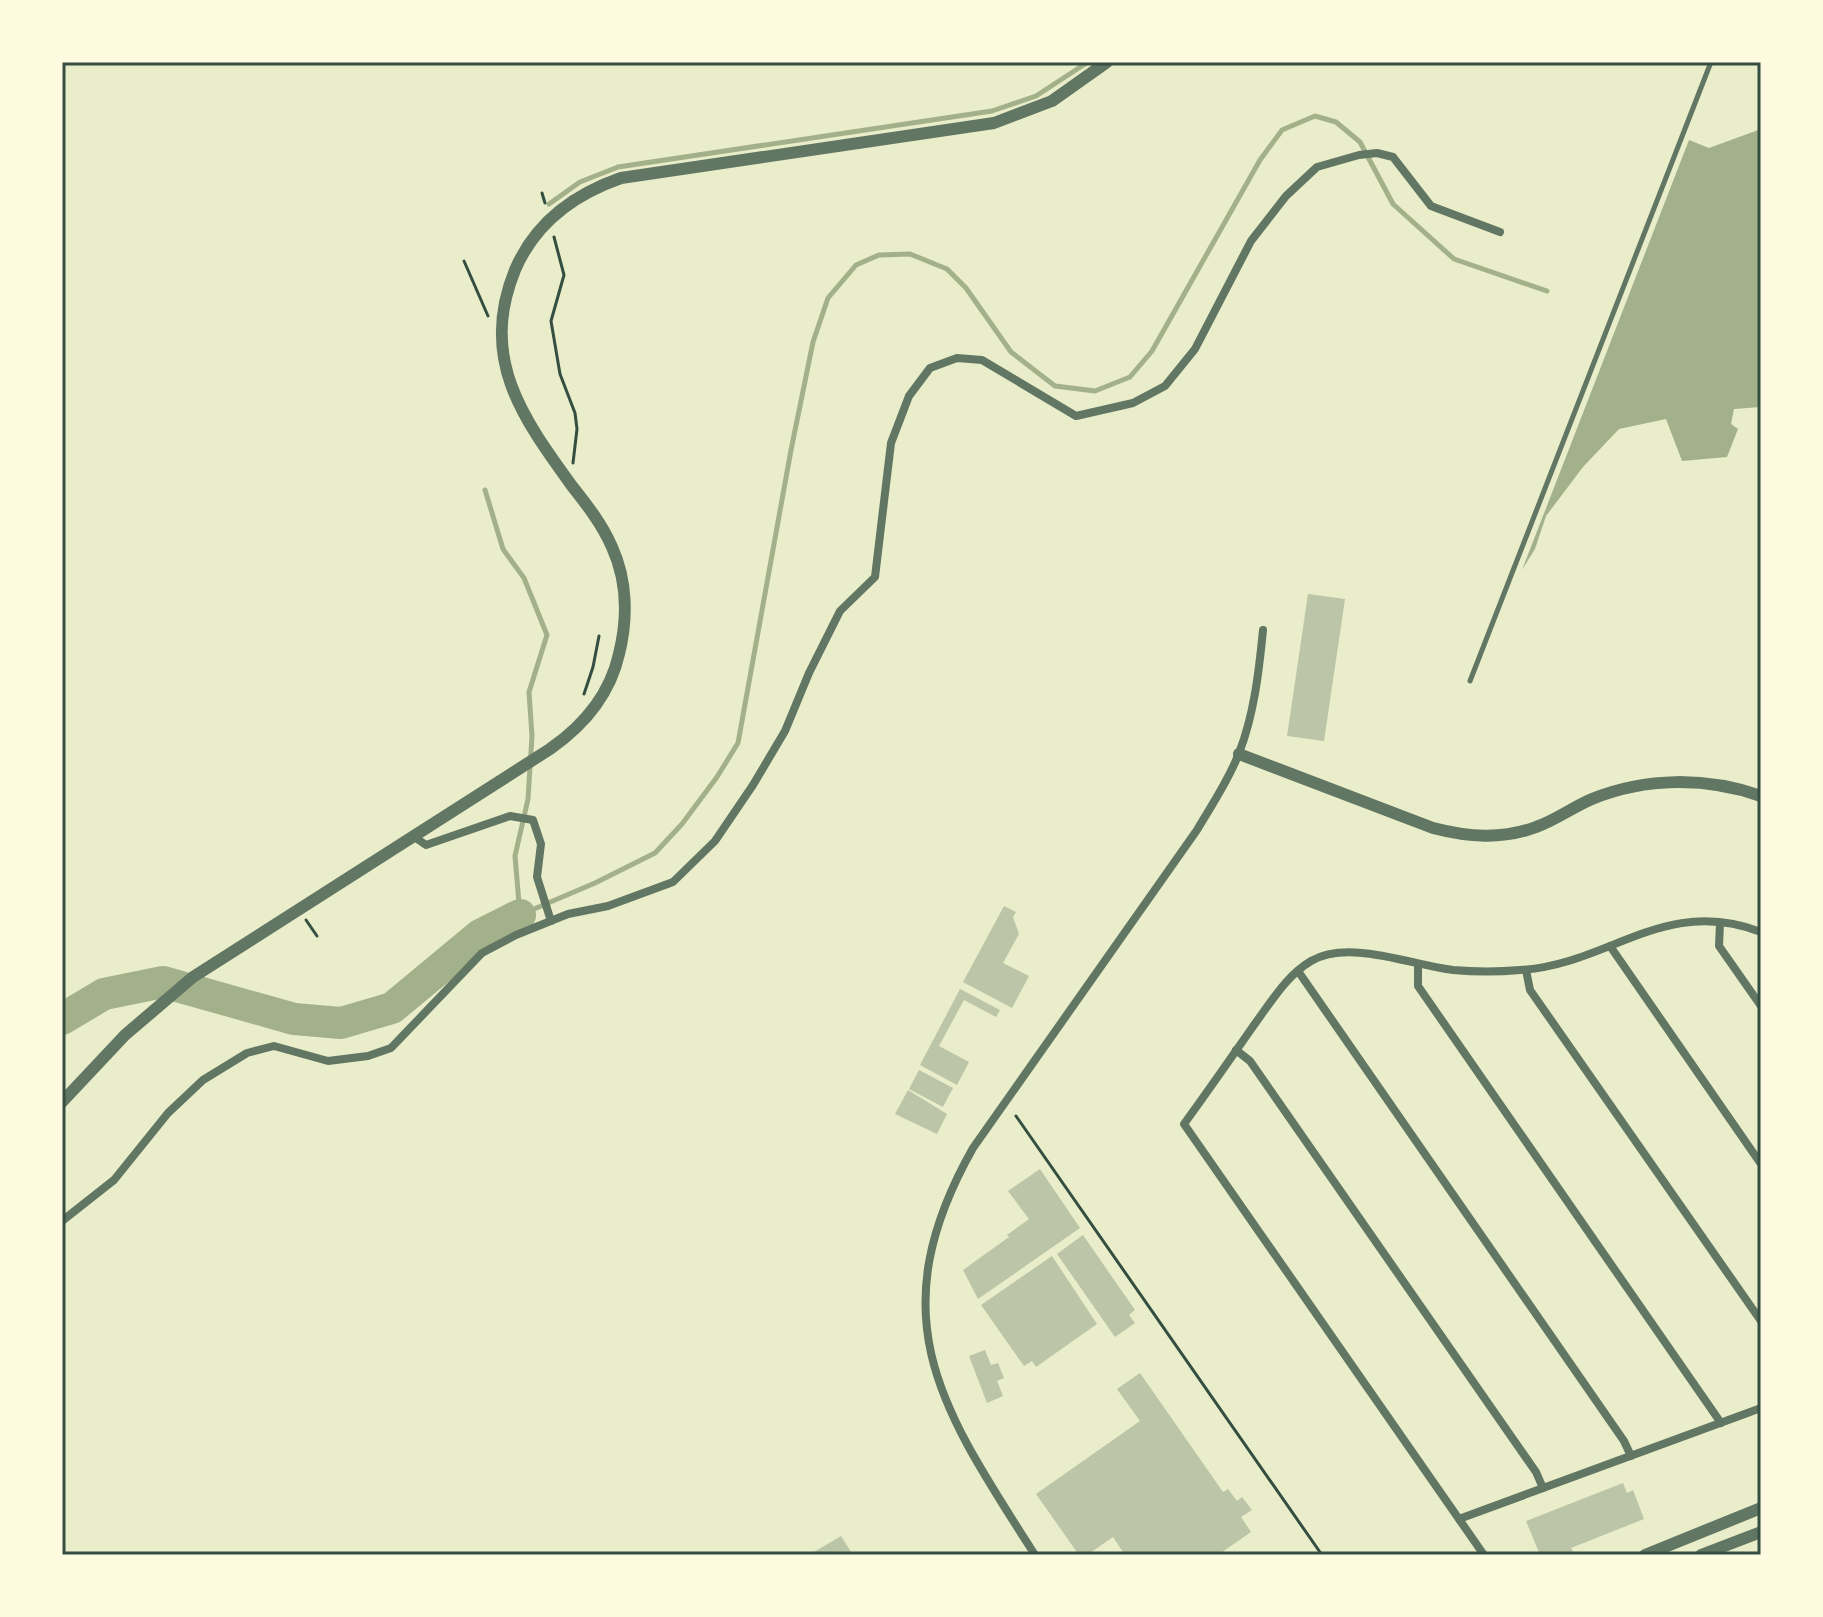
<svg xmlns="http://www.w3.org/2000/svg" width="1823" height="1617" font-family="'Fira Sans',sans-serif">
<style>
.water{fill:#a3b18a}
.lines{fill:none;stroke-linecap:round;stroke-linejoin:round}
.stream{stroke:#a3b18a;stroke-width:5}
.river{stroke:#a3b18a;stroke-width:32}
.building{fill:#bcc5a7}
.path{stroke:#344e41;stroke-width:3}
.service{stroke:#617663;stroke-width:5}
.minor{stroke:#617663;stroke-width:8}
.tertiary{stroke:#617663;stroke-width:12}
.neatline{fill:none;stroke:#344e41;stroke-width:3}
</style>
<rect width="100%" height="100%" fill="#e9edc9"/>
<path class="water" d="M 1761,129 L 1761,407 L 1734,409 L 1731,424 L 1738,429 L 1727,457 L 1682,461 L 1666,419 L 1619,429 L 1583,467 L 1546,516 L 1535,549 L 1522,570 L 1689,140 L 1709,148 Z"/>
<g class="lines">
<g class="stream">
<path d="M 549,204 L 580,182 L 618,167 L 992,111 L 1036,96 L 1088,62"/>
<path d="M 485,490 L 503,549 L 524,578 L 547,635 L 529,692 L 532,736 L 528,799 L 515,856 L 520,915 L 595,883 L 655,853 L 682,824 L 717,777 L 738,743 L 791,450 L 813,342 L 828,298 L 856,265 L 879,255 L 910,254 L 947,269 L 966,288 L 1011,352 L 1055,386 L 1095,391 L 1130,377 L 1152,351 L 1260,160 L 1282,130 L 1315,116 L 1336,122 L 1360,142 L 1393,204 L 1454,259 L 1547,291"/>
</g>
<path class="river" d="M 62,1019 L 104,994 L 163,982 L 294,1019 L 341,1023 L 392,1008 L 480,935 L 520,915"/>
</g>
<g class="building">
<path d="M 1308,594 L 1345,599 L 1324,741 L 1287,736 Z"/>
<path d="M 1004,906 L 1016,912 L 1013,917 L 1019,934 L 1003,963 L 1029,976 L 1012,1008 L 963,982 Z"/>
<path d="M 960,989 L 1000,1010 L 996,1017 L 964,1000 L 939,1046 L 969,1062 L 957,1085 L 920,1065 Z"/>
<path d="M 919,1070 L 953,1088 L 943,1107 L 909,1089 Z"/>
<path d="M 908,1090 L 947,1114 L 937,1134 L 895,1114 Z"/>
<path d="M 1040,1169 L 1080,1228 L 978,1299 L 963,1270 L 1009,1237 L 1007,1235 L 1029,1219 L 1008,1191 Z"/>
<path d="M 1083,1235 L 1135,1310 L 1129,1315 L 1135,1323 L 1115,1337 L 1057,1254 Z"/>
<path d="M 1052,1256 L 1097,1324 L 1036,1367 L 1032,1361 L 1024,1366 L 981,1305 Z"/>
<path d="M 985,1350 L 991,1365 L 998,1363 L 1004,1378 L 997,1381 L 1003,1396 L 987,1403 L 969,1356 Z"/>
<path d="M 1140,1373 L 1223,1492 L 1228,1489 L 1237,1501 L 1242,1497 L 1252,1510 L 1241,1517 L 1251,1532 L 1218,1555 L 1125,1555 L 1113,1537 L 1087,1555 L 1079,1555 L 1036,1494 L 1140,1421 L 1117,1389 Z"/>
<path d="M 1623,1483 L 1627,1493 L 1633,1490 L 1644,1519 L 1571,1548 L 1573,1551 L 1563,1555 L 1540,1555 L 1526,1521 Z"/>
<path d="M 841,1536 L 853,1555 L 809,1555 Z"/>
</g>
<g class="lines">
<g class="path">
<path d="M 542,193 L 545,203"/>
<path d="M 554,237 L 564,275 L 551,321 L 560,374 L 575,413 L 577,429 L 573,463"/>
<path d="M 464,261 L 488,316"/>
<path d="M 584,694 L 593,667 L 599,636"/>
<path d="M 306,920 L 317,936"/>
<path d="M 1016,1116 L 1322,1555"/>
</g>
<path class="service" d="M 1470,681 L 1711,62"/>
<g class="minor">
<path d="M 413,836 L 426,845 L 510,816 L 533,820 L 541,844 L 537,877 L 551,921"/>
<path d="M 1720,923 L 1719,946 L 1761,1006"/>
<path d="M 1610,946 L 1761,1164"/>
<path d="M 1418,964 L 1418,986 L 1721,1423"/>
<path d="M 1526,970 L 1530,990 L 1761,1321"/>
<path d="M 1298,971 L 1624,1441 L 1631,1456"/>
<path d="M 1236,1050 L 1250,1061 L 1536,1472 L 1543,1488"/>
<path d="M 62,1221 L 114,1180 L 168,1113 L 203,1080 L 247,1053 L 274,1046 L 328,1061 L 368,1056 L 391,1048 L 482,953 L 516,935 L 568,914 L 608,906 L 673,882 L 715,841 L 753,785 L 785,731 L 809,673 L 840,611 L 875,577 L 891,443 L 909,396 L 930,368 L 957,358 L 982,360 L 1076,416 L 1133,403 L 1165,386 L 1195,349 L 1251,241 L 1286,196 L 1317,167 L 1359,155 L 1377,153 L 1393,157 L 1431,206 L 1500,232"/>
<path d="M 1459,1519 L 1761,1408"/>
<path d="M 1035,1555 C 941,1408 877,1318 973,1148 L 1197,830 C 1211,806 1229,780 1239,753 C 1254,715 1259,671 1263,630"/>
<path d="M 1484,1555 L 1184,1124 C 1208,1091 1231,1058 1254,1025 C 1271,1002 1286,976 1311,961 C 1349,939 1411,965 1453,970 C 1476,972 1498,972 1520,970 C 1609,965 1664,895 1761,932"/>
</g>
<g class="tertiary">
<path d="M 1239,754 L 1433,828 C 1468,837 1502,840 1536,827 C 1556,820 1573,807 1592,799 C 1646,777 1706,777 1761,796"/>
<path d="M 62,1102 L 125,1035 L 193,977 L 550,749 C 583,726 610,694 619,654 C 628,618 627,580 612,547 C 602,524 587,505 572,486 C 522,417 479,358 515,270 C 535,223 575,194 621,178 L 994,123 L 1052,101 L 1107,62"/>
<path d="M 1645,1555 L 1761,1508"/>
<path d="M 1701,1555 L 1761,1532"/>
</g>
</g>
<rect width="1823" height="1617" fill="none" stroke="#fefae0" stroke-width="128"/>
<rect x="64" y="64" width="1695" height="1489" class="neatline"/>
</svg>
